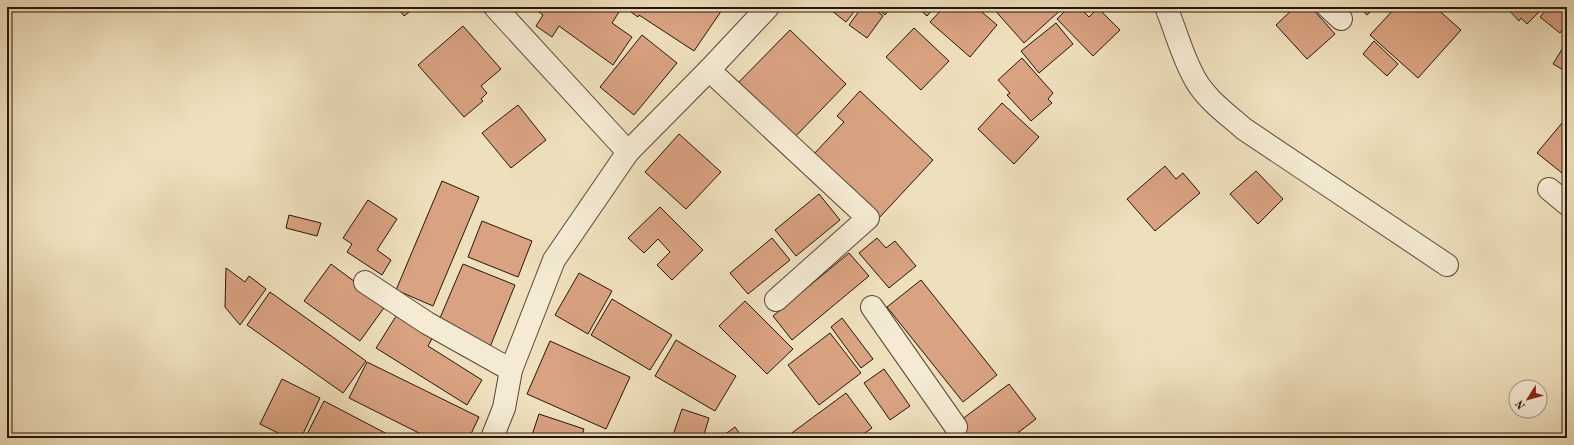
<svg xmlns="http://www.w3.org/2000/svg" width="1574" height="445" font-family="'Old Standard TT',serif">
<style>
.building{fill:#d9a281;stroke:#26160a}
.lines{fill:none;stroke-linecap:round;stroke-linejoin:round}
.minor-casing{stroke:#584837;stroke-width:24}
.tertiary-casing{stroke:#584837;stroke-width:24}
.minor{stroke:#f5ebd4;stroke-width:22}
.tertiary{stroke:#f5ebd4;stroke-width:22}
</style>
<rect width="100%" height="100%" fill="#efe0bd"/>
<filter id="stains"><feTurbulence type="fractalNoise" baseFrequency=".005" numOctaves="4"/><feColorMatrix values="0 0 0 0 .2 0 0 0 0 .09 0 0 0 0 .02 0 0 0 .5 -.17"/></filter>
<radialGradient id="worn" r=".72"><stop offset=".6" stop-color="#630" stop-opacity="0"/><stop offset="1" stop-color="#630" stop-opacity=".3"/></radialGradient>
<g class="building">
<path d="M 397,7 L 416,7 L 404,16 Z"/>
<path d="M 532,7 L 612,7 L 619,12 L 612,23 L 632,37 L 613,65 L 559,26 L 552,37 L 536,26 L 543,15 Z"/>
<path d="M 624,7 L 724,7 L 694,51 L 639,15 L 638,17 Z"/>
<path d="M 827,7 L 858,7 L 846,22 Z"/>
<path d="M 862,7 L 872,7 L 883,16 L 867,38 L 849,25 Z"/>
<path d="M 875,7 L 891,7 L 885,15 Z"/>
<path d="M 917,7 L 935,7 L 927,16 Z"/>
<path d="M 944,7 L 976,7 L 997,25 L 970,57 L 930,22 Z"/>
<path d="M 992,7 L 1064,7 L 1024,43 Z"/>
<path d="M 1069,7 L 1079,7 L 1089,17 L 1098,8 L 1120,30 L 1093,56 L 1057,19 Z"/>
<path d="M 1295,7 L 1311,7 L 1335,34 L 1307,59 L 1276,25 Z"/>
<path d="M 1360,7 L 1375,7 L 1367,15 Z"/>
<path d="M 1396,7 L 1435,7 L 1461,30 L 1418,78 L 1370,35 Z"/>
<path d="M 1506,7 L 1540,7 L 1542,9 L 1527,24 L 1521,18 L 1519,21 Z"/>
<path d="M 1549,7 L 1567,7 L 1567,24 L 1560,33 L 1540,17 Z"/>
<path d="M 1056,23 L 1073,44 L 1039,73 L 1021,51 Z"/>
<path d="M 463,26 L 501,69 L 481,86 L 487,93 L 481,99 L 483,101 L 464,117 L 418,65 Z"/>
<path d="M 914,28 L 949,61 L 921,90 L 886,57 Z"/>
<path d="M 790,30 L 846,84 L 793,139 L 737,84 Z"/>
<path d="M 642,35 L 677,63 L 634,115 L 600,87 Z"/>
<path d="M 1374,41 L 1398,64 L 1387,76 L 1363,54 Z"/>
<path d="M 1567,41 L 1567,72 L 1553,64 Z"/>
<path d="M 1022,58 L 1053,93 L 1048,99 L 1052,103 L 1031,121 L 1007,95 L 1010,93 L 998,80 Z"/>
<path d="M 860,91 L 933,160 L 879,218 L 812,156 L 844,122 L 837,116 Z"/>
<path d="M 1002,103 L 1039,137 L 1014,164 L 978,129 Z"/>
<path d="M 518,105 L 546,140 L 511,168 L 482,133 Z"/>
<path d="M 1567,117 L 1567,177 L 1537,153 Z"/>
<path d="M 679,134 L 721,172 L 686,209 L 645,172 Z"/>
<path d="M 1165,166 L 1176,179 L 1183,173 L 1200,193 L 1155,231 L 1127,199 Z"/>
<path d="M 1256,171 L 1283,199 L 1258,224 L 1230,194 Z"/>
<path d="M 442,181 L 479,197 L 433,306 L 396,290 Z"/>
<path d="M 819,194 L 840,220 L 796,256 L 775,230 Z"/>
<path d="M 368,200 L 397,219 L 377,250 L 391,260 L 382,275 L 347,252 L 352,244 L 343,238 Z"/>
<path d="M 660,207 L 703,250 L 672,280 L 657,265 L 670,252 L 658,239 L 644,253 L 628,238 Z"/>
<path d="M 289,215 L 321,223 L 317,236 L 286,228 Z"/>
<path d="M 482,221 L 532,241 L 518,277 L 468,257 Z"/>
<path d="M 772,238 L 790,260 L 748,294 L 730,273 Z"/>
<path d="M 877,238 L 886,248 L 895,241 L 916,266 L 889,288 L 859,253 Z"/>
<path d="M 849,253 L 869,276 L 792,340 L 773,316 Z"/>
<path d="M 331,264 L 386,305 L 360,341 L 304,301 Z"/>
<path d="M 463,264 L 515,285 L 490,347 L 437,325 Z"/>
<path d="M 226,268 L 245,282 L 249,276 L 266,289 L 240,325 L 225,307 Z"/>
<path d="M 579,273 L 612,291 L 588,334 L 555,315 Z"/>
<path d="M 921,280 L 997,375 L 963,402 L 887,307 Z"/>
<path d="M 270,292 L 366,361 L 343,393 L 247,325 Z"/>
<path d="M 612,299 L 672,335 L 650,370 L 591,335 Z"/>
<path d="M 745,301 L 793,349 L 767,374 L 719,326 Z"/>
<path d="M 398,313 L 434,335 L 428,346 L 482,380 L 467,405 L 376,348 Z"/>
<path d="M 842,318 L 873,359 L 861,368 L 831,327 Z"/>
<path d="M 830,333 L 861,373 L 819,405 L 788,365 Z"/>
<path d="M 676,340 L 736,376 L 715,411 L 655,376 Z"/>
<path d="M 550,341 L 630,377 L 606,429 L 527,394 Z"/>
<path d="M 367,362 L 479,417 L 469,438 L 429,438 L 349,398 Z"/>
<path d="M 884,369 L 910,406 L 890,420 L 864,383 Z"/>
<path d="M 282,379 L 320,398 L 301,438 L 288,438 L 260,424 Z"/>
<path d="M 1009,384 L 1036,419 L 1011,438 L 968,438 L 957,423 Z"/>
<path d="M 846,393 L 872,428 L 858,438 L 785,438 Z"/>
<path d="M 324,401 L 391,436 L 390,438 L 305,438 Z"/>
<path d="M 682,409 L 709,418 L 703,438 L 672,438 Z"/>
<path d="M 539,414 L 584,429 L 581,438 L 531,438 Z"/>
<path d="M 735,427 L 743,438 L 720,438 Z"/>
</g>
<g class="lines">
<defs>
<g id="minor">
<path d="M 495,7 L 628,152"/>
<path d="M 1166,7 C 1176,31 1182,56 1195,79 C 1206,99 1227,114 1244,129 L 1447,265"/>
<path d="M 1328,7 L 1341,19"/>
<path d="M 709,70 L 868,218 L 776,300"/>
<path d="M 1549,189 L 1567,204"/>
<path d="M 365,282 L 427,323 L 511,370"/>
<path d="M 872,307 L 956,427"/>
</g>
<path id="tertiary" d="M 492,438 L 504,408 L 511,370 L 554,260 L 628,152 L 709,70 L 768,7"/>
</defs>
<use href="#minor" class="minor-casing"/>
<use href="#tertiary" class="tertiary-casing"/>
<use href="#minor" class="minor"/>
<use href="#tertiary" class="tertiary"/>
</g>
<rect width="1574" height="445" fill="none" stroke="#efe0bd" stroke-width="24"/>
<rect x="8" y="8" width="1558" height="429" fill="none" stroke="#26160a" stroke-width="2"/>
<rect x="12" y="12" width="1550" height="421" fill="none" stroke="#26160a"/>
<g transform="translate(1528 399) rotate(233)"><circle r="19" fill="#f5ebd4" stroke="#a29683"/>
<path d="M0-3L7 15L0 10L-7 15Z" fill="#8f2418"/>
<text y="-6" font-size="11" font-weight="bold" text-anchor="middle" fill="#26160a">N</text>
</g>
<rect width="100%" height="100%" filter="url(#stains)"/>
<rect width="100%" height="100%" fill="url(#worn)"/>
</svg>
